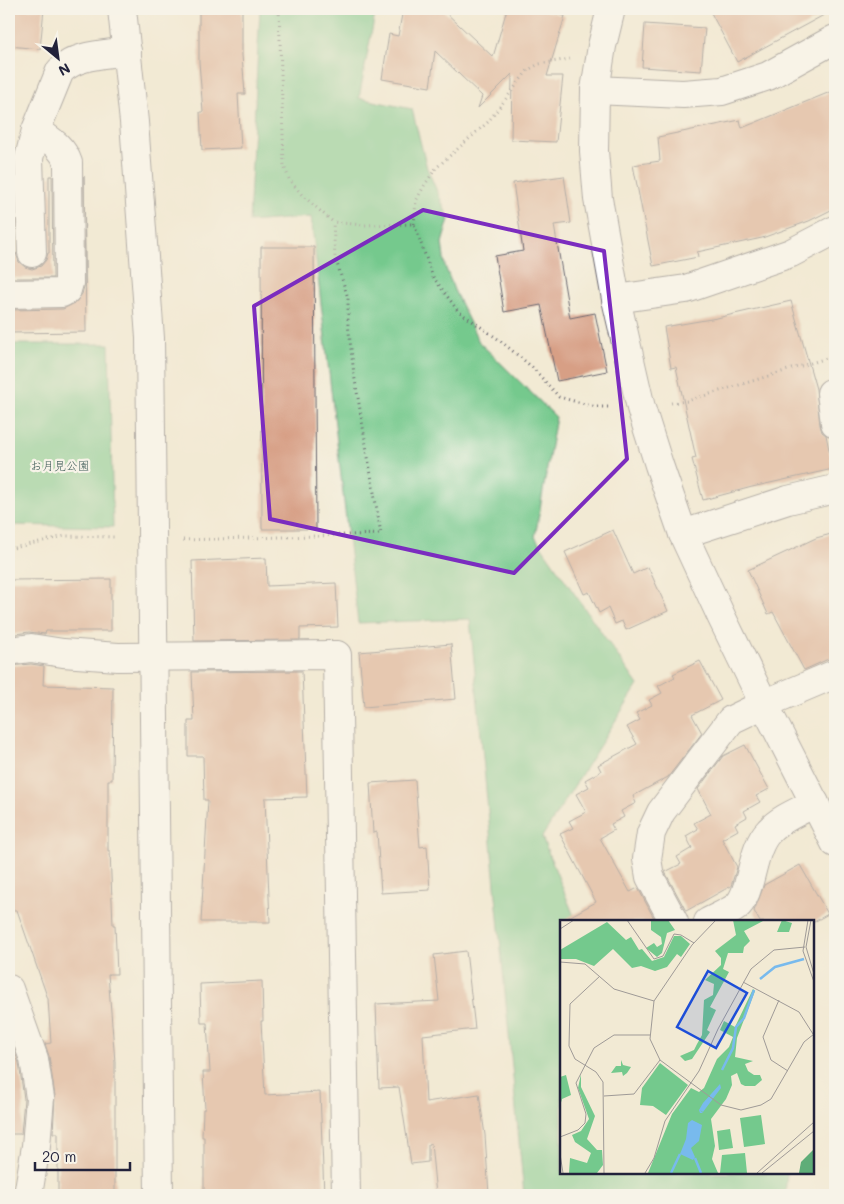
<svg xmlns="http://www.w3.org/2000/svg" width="844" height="1204" font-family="Mali,'Klee One',sans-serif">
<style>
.green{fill:#74c98d;stroke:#4b7664}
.building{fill:#d79f85}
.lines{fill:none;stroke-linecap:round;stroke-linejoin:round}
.minor-casing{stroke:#6b6871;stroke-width:30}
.path{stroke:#6b6871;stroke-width:3;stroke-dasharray:1 4;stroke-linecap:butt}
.minor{stroke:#fff;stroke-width:28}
.marked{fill:none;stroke:#7b2cbf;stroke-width:4;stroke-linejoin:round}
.labels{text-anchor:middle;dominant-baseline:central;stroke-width:4.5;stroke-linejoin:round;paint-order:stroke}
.park-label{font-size:12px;fill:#3f5c58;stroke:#f7f3e8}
.inset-river{fill:none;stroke:#78baed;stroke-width:2.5}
.inset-road{fill:none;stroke:#9f9a97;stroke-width:1}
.view{fill:#1d4ed8;fill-opacity:0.15;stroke:#1d4ed8;stroke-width:2.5}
.inset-edge{fill:none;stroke:#22223b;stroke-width:2.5}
</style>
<rect width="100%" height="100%" fill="#f7f3e8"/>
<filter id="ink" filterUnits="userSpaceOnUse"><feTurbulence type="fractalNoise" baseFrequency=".02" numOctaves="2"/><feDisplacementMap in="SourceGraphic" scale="10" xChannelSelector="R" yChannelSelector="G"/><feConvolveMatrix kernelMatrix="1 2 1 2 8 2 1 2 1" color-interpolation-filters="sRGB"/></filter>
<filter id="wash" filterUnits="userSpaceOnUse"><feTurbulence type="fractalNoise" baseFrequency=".0096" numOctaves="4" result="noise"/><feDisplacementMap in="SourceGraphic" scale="20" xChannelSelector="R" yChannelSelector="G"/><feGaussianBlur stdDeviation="1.12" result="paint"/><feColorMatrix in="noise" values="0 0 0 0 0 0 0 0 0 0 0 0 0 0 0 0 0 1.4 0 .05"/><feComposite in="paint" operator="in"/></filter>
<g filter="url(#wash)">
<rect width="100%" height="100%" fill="#f2ead4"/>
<g class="green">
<path d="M 260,9 L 376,9 L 359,98 L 412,109 L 427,168 L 449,219 L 442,243 L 445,266 L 454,290 L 479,342 L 556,417 L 535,537 L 638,685 L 542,837 L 576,921 L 562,922 L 562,1173 L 787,1173 L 785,1195 L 524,1195 L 470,619 L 358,623 L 311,217 L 249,222 Z"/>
<path d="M 9,344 L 109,344 L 113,527 L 9,525 Z"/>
</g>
<g id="blocks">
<g class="building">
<path d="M 9,9 L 44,9 L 40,49 L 9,46 Z"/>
<path d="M 199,9 L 242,9 L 242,55 L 245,94 L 238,94 L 241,148 L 202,150 L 200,112 L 203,112 L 199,62 Z"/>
<path d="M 403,9 L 442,9 L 493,57 L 507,9 L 539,9 L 565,16 L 547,76 L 563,76 L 556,142 L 511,140 L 512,74 L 478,108 L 482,96 L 435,51 L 430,87 L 382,79 L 389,34 L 398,36 Z"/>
<path d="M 709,9 L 835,9 L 737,62 Z"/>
<path d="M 645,24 L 705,28 L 701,71 L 642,67 Z"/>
<path d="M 835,90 L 835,208 L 809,221 L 762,238 L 697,252 L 698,257 L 653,266 L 633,165 L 660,161 L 658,137 L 740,120 L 742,128 Z"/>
<path d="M 49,176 L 52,176 L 53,278 L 9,278 L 9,254 L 16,253 L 19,262 L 25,267 L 32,269 L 41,266 L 46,260 L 48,253 L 49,253 Z"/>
<path d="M 84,176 L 86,332 L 9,333 L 9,310 L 63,309 L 75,303 L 82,294 L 85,283 Z"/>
<path d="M 564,176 L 571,223 L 554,225 L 570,318 L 595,313 L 607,371 L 557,381 L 541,305 L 504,312 L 495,256 L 523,251 L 513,183 Z"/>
<path d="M 261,247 L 314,247 L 316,529 L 262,529 Z"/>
<path d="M 791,301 L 816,389 L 820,425 L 822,432 L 826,435 L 833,469 L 752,487 L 703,500 L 692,459 L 696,458 L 676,367 L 671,368 L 664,327 L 717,318 Z"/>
<path d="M 613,530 L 633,574 L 648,567 L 668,611 L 626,630 L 622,621 L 615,624 L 608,608 L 599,613 L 589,592 L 584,594 L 565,552 Z"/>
<path d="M 835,533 L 835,656 L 804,670 L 773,612 L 768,614 L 748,570 L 816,538 Z"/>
<path d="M 266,558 L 267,586 L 336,583 L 338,627 L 300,628 L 300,640 L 194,641 L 192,561 Z"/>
<path d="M 111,579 L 111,631 L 46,631 L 45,634 L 29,632 L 9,635 L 9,580 Z"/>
<path d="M 451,644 L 456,699 L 364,707 L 359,652 Z"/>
<path d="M 700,661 L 721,700 L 692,715 L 702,733 L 668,777 L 633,796 L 636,803 L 621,811 L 624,817 L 611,824 L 614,830 L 600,838 L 630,892 L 638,888 L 656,922 L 560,922 L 596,902 L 560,834 L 573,828 L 569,821 L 586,812 L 576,794 L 589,787 L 585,780 L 601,771 L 598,765 L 637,744 L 627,727 L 640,720 L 636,713 L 652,705 L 649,700 L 662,693 L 658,686 L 675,677 L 673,674 Z"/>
<path d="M 31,664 L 44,666 L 43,685 L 113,687 L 112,780 L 108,780 L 108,851 L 110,851 L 113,925 L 115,925 L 117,974 L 108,974 L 115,1062 L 115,1195 L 58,1195 L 58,1133 L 53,1133 L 55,1096 L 49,1056 L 45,1044 L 51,1043 L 48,999 L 17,910 L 12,910 L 9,888 L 9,666 Z"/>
<path d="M 302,671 L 307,797 L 265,798 L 270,922 L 201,922 L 208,800 L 204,800 L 203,756 L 188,756 L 188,721 L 194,721 L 192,672 Z"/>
<path d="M 745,745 L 769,789 L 756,796 L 760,802 L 744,811 L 747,817 L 735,824 L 738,830 L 722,839 L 737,867 L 731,886 L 686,911 L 665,872 L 681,864 L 677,857 L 692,848 L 686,836 L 698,829 L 694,823 L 711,814 L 698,789 L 723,756 Z"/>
<path d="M 415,780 L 420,847 L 427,846 L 430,890 L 381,893 L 377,832 L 373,833 L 370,783 Z"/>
<path d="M 800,865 L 828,914 L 814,922 L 760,922 L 754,911 L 764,885 Z"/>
<path d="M 466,951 L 475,1029 L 423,1035 L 426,1102 L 479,1094 L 485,1135 L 489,1195 L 436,1195 L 431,1143 L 428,1144 L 428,1162 L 411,1164 L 399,1087 L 379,1088 L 376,1004 L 439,1001 L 434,955 Z"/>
<path d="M 262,981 L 263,1021 L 261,1021 L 265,1095 L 320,1092 L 324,1195 L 204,1195 L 204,1137 L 202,1137 L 203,1109 L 205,1109 L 203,1072 L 210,1072 L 207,1023 L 201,1023 L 200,984 Z"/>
<path d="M 9,1047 L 13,1047 L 19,1063 L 24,1099 L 21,1134 L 9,1134 Z"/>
</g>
</g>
</g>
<g filter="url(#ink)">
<use href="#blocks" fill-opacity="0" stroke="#6b6871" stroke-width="1"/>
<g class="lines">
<defs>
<g id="minor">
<path d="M 122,9 L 134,122 L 150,338 L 159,1195"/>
<path d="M 611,9 L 602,46 L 595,90 L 594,151 L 598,199 L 616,299 L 641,408 L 659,465 L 683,534 L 722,618 L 764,704 L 835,843"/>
<path d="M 595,90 L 683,94 L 722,91 L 768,76 L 835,39"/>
<path d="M 32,253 L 29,158 L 36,130 L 60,71 C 77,54 104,55 127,51"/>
<path d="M 9,294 L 62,293 L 67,290 L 69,283 L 68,163 C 63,147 50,140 36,130"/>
<path d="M 616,299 L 686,289 L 791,253 L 835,230"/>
<path d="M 835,392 L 831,393 L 835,423"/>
<path d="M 683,534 L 788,500 L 835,489"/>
<path d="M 9,651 L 31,648 L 63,653 L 118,657 L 337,655 L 346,1195"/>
<path d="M 674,922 L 650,877 L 647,859 L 651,833 L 661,812 L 731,720 L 764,704 L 835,674"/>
<path d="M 708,922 C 717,917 728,913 736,907 C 753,894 750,850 769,831 C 781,818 800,811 815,803"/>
<path d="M 9,989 L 34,1059 L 40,1098 L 36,1146 L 28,1195"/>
</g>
</defs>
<use href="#minor" class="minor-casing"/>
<g class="path">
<path d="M 279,9 L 284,166 L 289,179 L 302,195 L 333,222 L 363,225 L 414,224 L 433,277 L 458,311 L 498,339 L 532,367 L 559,397 L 596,407 L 610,407"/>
<path d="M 414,224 L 416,201 L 424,186 L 436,168 L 488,122 L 528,70 L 539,64 L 570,59"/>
<path d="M 671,403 L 687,401 L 824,359 L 835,354"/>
<path d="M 183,540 L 381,534 L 354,374 L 348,324 L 348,298 L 335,257 L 333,222"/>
<path d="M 9,549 L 65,536 L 117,537"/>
</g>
<use href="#minor" class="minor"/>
</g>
</g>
<path d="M0 0H844V1204H0ZM 423,210 L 604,251 L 627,459 L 514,573 L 270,519 L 254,306 Z" fill="#f2ead4" fill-opacity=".55" fill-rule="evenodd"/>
<path class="marked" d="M 423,210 L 604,251 L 627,459 L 514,573 L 270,519 L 254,306 Z"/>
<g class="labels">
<g class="park-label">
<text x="60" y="465">お月見公園</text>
</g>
</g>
<g transform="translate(560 920)">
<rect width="254" height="254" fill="#f2ead4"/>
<path d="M 91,0 L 108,0 L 115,10 L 107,13 L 102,33 L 97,37 L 86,28 L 94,23 L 97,27 L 102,24 L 101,17 L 91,10 ZM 173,0 L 203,1 L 184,11 L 190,21 L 184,27 L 183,33 L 168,33 L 163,49 L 169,52 L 150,87 L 156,90 L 147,110 L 150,112 L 132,139 L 125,141 L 120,136 L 134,130 L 137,124 L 142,115 L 144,80 L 153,75 L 154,64 L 145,60 L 161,45 L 161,38 L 155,31 L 176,15 ZM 222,0 L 232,3 L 229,12 L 217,12 ZM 47,2 L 66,20 L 71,17 L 79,30 L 82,29 L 92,41 L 104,37 L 114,16 L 121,16 L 130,24 L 121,37 L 117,34 L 107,47 L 95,51 L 81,46 L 72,48 L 53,29 L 34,46 L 16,39 L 0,39 L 0,30 ZM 193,69 L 195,71 L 177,118 L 175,137 L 193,141 L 185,144 L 188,151 L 194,155 L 200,155 L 202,160 L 195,166 L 185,166 L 181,164 L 177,153 L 171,156 L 172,165 L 166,179 L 151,199 L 155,226 L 152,239 L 158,253 L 88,253 L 112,194 L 131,168 L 139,172 L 144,168 L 157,139 L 169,127 L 173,117 L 160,110 L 164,101 L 175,107 ZM 61,140 L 63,145 L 71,147 L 67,153 L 63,156 L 62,152 L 51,153 L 56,146 L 61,146 ZM 100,143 L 128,165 L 106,195 L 93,186 L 80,185 L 82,168 ZM 21,154 L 21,167 L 35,196 L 27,219 L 37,230 L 42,230 L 43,245 L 37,253 L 9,253 L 10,238 L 27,243 L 31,233 L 15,222 L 12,215 L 21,211 L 29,199 L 18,168 ZM 6,155 L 11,175 L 2,179 L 0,186 L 0,157 ZM 201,195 L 205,224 L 184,227 L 180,198 ZM 170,209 L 173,228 L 159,230 L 157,211 ZM 185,233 L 187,253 L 160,253 L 162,235 Z" fill="#74c98d"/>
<path d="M 254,229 L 254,253 L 239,253 L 241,242 Z" fill="#5fad78"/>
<path d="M 160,164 L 161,168 L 143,192 L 140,190 L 143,193 L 140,193 L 139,190 L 143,183 ZM 132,200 L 142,205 L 139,221 L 131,228 L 135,237 L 133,240 L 120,234 L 126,219 L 128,203 Z" fill="#78baed"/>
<path class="inset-river" d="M 200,59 L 215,47 L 244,39M 162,150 L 173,128 L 176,107 L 184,98 L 194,70M 135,238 L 141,253M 111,253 L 120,234"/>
<path class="inset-road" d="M 67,0 L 94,39 L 103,36 L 114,14 L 121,15 L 134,23M 156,0 L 132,25 L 94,81 L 90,119 L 100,140 L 161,185 L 181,190 L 201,185 L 211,179 L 244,122 L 254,114M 248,0 L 243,31 L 254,62M 251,0 L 246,27 L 254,54M 0,9 L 14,0M 0,42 L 25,44 L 54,69 L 94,81M 40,56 L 10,84 L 9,126 L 15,139 L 36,152 L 43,162 L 44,253M 183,62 L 239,92 L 253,114M 219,80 L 203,117 L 211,140 L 228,151M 44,176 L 74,174 L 100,140M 0,217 L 18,210 L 25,203 L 26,194 L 16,163 L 34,128 L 54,115 L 90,115M 0,234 L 3,253M 85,253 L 94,238 L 105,201 L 139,151 L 158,109 L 191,49 L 214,30 L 245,27M 197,253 L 254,202M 202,253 L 254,211"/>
<path class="view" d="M 148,51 L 187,73 L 156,128 L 117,107 Z"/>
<rect width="254" height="254" class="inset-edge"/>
</g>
<rect width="844" height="1204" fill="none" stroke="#f7f3e8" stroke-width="30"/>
<g transform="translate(58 58) rotate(151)" stroke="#f7f3e8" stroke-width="4" paint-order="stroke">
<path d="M0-4L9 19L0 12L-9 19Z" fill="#22223b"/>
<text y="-8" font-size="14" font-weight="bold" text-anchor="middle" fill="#22223b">N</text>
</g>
<path d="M35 1162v8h95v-8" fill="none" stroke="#22223b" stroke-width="2.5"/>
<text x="42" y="1162" font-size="15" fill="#22223b" stroke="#f7f3e8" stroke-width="4" paint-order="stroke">20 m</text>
</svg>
